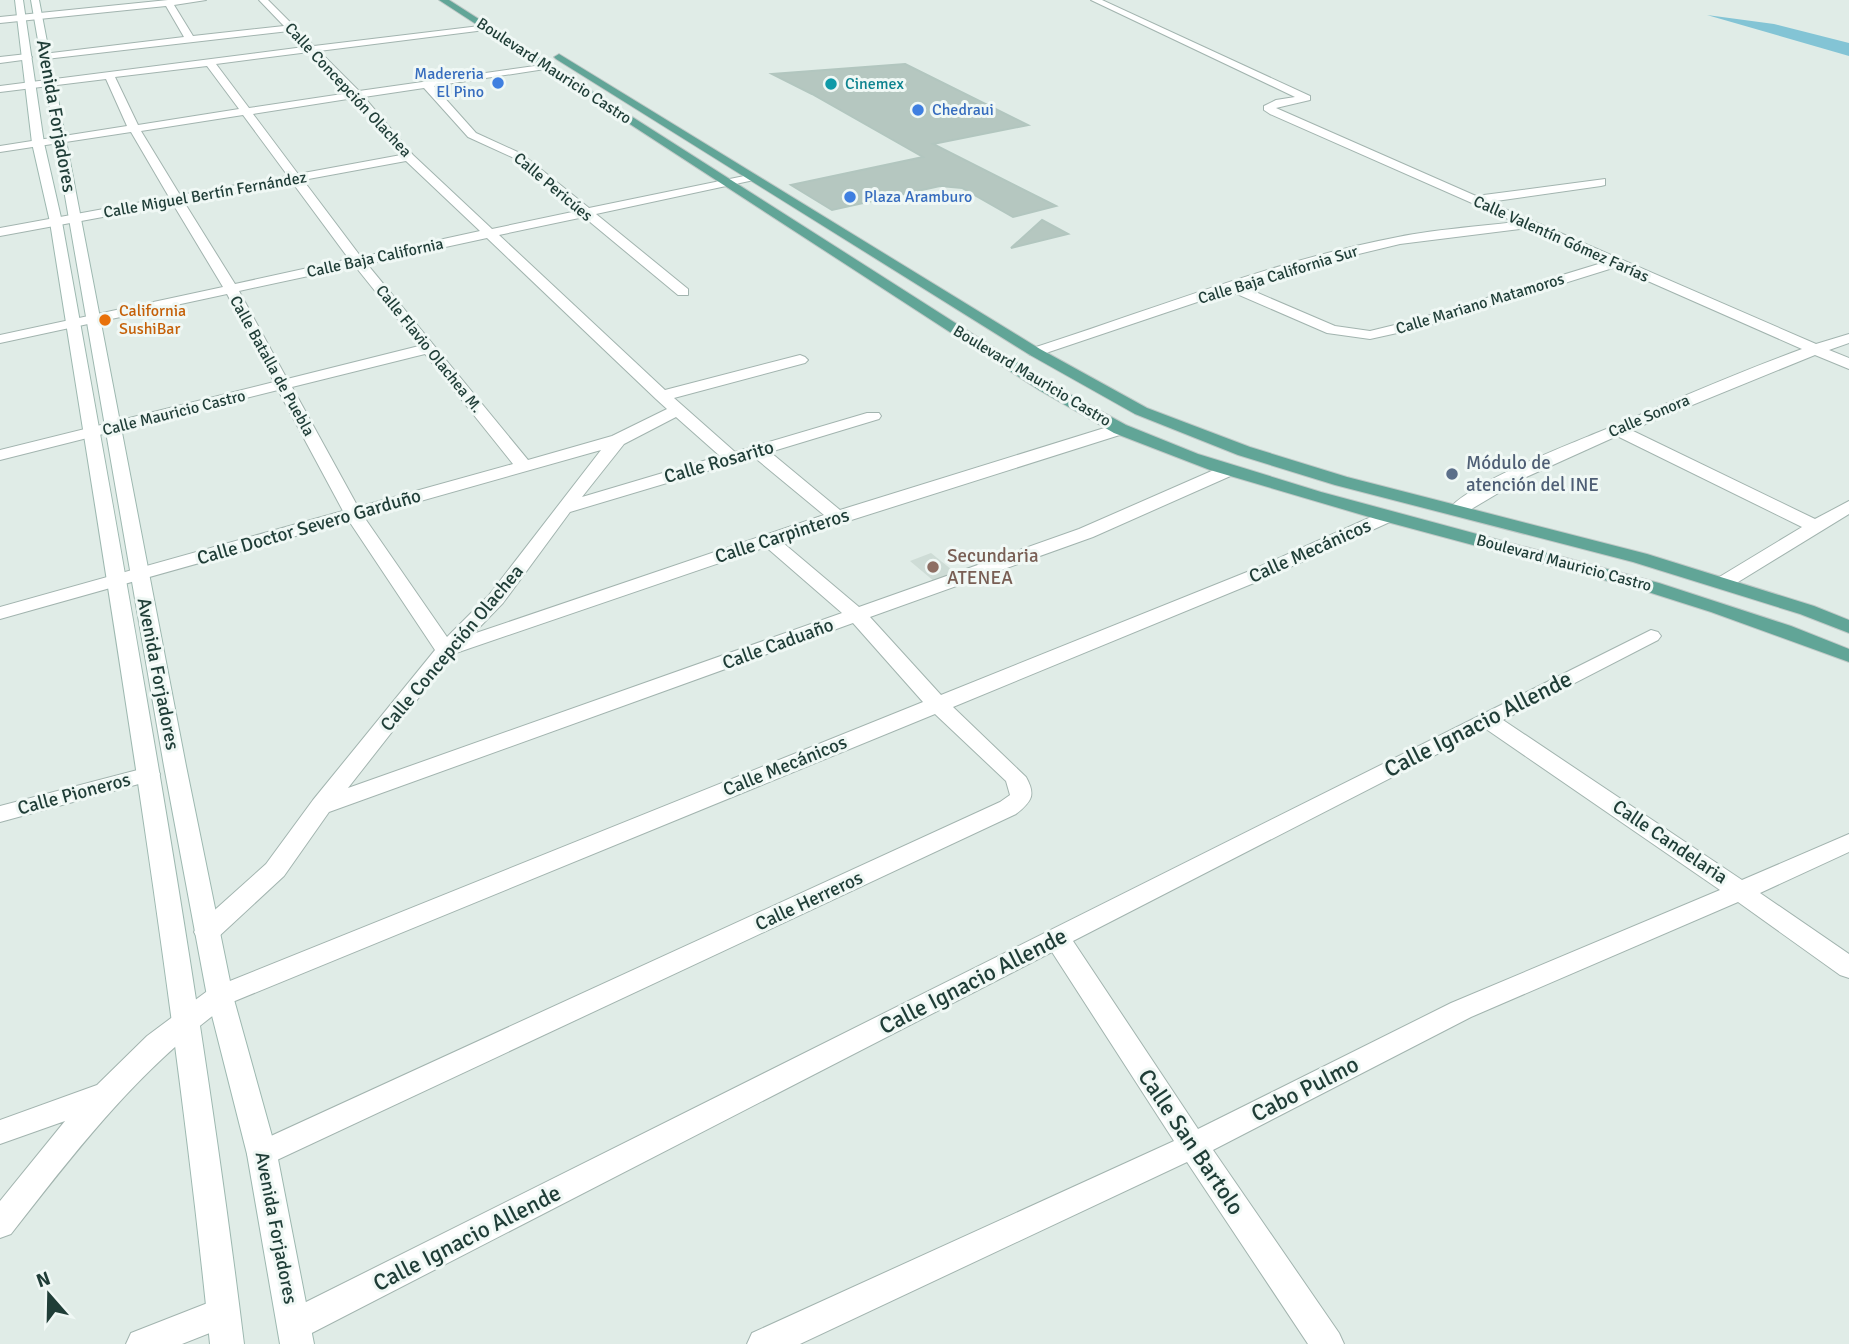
<svg xmlns="http://www.w3.org/2000/svg" width="1849" height="1344" font-family="Signika,sans-serif">
<style>
.built{fill:#cedcd6}
.water{fill:#83c4d5}
.building{fill:#b5c7c0;stroke:#b2c6bf;stroke-width:2}
.lines{fill:none;stroke-linecap:round;stroke-linejoin:round}
.minor-casing{stroke:#a2b4af;stroke-width:2}
.secondary-casing{stroke:#9db8b0;stroke-width:2}
.primary-casing{stroke:#c0c9c7;stroke-width:2}
.minor{fill:#fff;fill-rule:evenodd}
.secondary{fill:#fff;fill-rule:evenodd}
.primary{fill:#61a597;fill-rule:evenodd}
.shop-dot{fill:#3f7fe0;stroke:#f0f8f5;stroke-width:2.5}
.culture-dot{fill:#0f9aa8;stroke:#f0f8f5;stroke-width:2.5}
.food-dot{fill:#e8710a;stroke:#f0f8f5;stroke-width:2.5}
.service-dot{fill:#5c6f8a;stroke:#f0f8f5;stroke-width:2.5}
.education-dot{fill:#8d6e63;stroke:#f0f8f5;stroke-width:2.5}
.labels{text-anchor:middle;dominant-baseline:central;stroke-width:6;stroke-linejoin:round;paint-order:stroke}
.far-street-label{font-size:16px;fill:#1f3d37;stroke:#f0f8f5}
.far-shop-label{font-size:16px;fill:#366cbe;stroke:#f0f8f5;text-anchor:start}
.far-culture-label{font-size:16px;fill:#0d838f;stroke:#f0f8f5;text-anchor:start}
.far-food-label{font-size:16px;fill:#c56008;stroke:#f0f8f5;text-anchor:start}
.street-label{font-size:19px;fill:#1f3d37;stroke:#f0f8f5}
.service-label{font-size:19px;fill:#4e5e75;stroke:#f0f8f5;text-anchor:start}
.education-label{font-size:19px;fill:#785e54;stroke:#f0f8f5;text-anchor:start}
.near-street-label{font-size:23px;fill:#1f3d37;stroke:#f0f8f5}
</style>
<rect width="100%" height="100%" fill="#e0ece7"/>
<path class="built" d="M 931,553 L 957,574 L 935,582 L 910,561 Z"/>
<path class="water" d="M 1707,15 L 1774,24 L 1849,43 L 1849,56 Z"/>
<g class="building">
<path d="M 905,64 L 1028,125 L 933,144 L 1056,206 L 1013,217 L 962,188 L 940,186 L 832,210 L 791,185 L 923,157 L 812,94 L 772,74 Z"/>
<path d="M 1042,220 L 1068,234 L 1011,248 Z"/>
</g>
<g class="lines">
<defs>
<g id="minor">
<path d="M 168,0 L 206,0 L 174,5 L 193,36 L 284,26 L 259,0 L 268,0 L 314,46 L 488,25 L 490,27 L 485,30 L 319,51 L 359,91 L 549,64 L 550,66 L 545,69 L 434,86 L 476,133 L 522,154 L 589,208 L 754,174 L 754,180 L 596,214 L 688,289 L 688,295 L 678,295 L 584,217 L 499,235 L 665,390 L 800,355 L 805,357 L 808,360 L 805,363 L 674,398 L 735,452 L 867,413 L 879,413 L 881,416 L 879,419 L 770,452 L 840,510 L 1114,425 L 1126,425 L 1128,429 L 1126,433 L 782,542 L 859,607 L 1079,529 L 1223,466 L 1235,466 L 1238,470 L 1235,474 L 1093,537 L 870,617 L 941,695 L 1252,570 L 1380,513 L 1392,513 L 1395,517 L 1392,521 L 1266,578 L 953,707 L 1026,777 C 1036,795 1032,801 1016,814 L 262,1167 L 251,1163 L 247,1154 L 251,1145 L 1000,802 L 1010,795 L 1006,781 L 935,714 L 230,1003 C 141,1066 77,1149 11,1234 L 0,1238 L 0,1201 L 65,1121 L 0,1144 L 0,1120 L 97,1085 L 147,1036 L 210,989 L 923,702 L 853,623 L 329,812 L 284,876 L 216,939 L 207,941 L 198,939 L 194,932 L 198,925 L 266,864 L 313,800 L 435,650 L 349,521 L 0,619 L 0,607 L 343,511 L 278,390 L 0,460 L 0,450 L 274,382 L 227,294 L 0,343 L 0,335 L 223,287 L 173,204 L 0,236 L 0,228 L 169,197 L 131,132 L 0,152 L 0,146 L 127,126 L 106,79 L 0,92 L 0,86 L 304,47 L 289,31 L 46,59 L 43,58 L 43,54 L 184,37 L 166,6 L 0,23 L 0,17 ZM 309,52 L 349,93 L 249,108 L 216,64 ZM 207,66 L 239,109 L 138,125 L 115,77 ZM 424,88 L 468,137 L 514,158 L 577,211 L 492,229 L 413,155 L 364,97 ZM 354,98 L 401,155 L 298,174 L 253,114 ZM 243,115 L 288,176 L 180,195 L 141,131 ZM 406,161 L 480,231 L 361,257 L 303,180 ZM 292,182 L 349,259 L 235,284 L 184,202 ZM 487,238 L 656,399 L 667,409 L 612,436 L 528,460 L 367,264 ZM 355,266 L 419,346 L 287,379 L 239,291 ZM 425,354 L 513,464 L 358,507 L 292,387 ZM 676,417 L 720,456 L 582,497 L 624,444 ZM 601,450 L 489,595 L 447,637 L 364,517 ZM 754,457 L 824,515 L 473,634 L 503,603 L 570,512 ZM 766,547 L 842,613 L 348,788 L 453,654 Z"/>
<path d="M 1091,0 L 1102,0 L 1310,96 L 1310,100 L 1276,108 L 1476,196 L 1605,179 L 1605,185 L 1601,186 L 1489,202 L 1816,344 L 1849,334 L 1849,343 L 1829,350 L 1849,358 L 1849,369 L 1815,355 L 1631,430 L 1815,519 L 1849,501 L 1849,514 L 1730,587 L 1716,587 L 1713,583 L 1716,579 L 1802,527 L 1617,436 L 1522,479 L 1463,514 L 1451,514 L 1448,510 C 1469,483 1565,446 1599,432 C 1666,404 1733,374 1802,349 L 1616,267 L 1420,328 L 1370,339 L 1327,333 L 1230,291 L 1040,355 L 1030,355 L 1027,352 L 1030,349 C 1152,310 1272,261 1398,237 C 1437,229 1476,227 1515,222 L 1270,114 L 1264,110 L 1264,106 L 1276,100 L 1295,97 ZM 1528,228 L 1605,262 L 1411,321 L 1370,331 L 1335,326 L 1244,287 L 1342,258 L 1400,244 Z"/>
<path d="M 27,54 L 32,57 L 30,59 L 0,63 L 0,57 Z"/>
<path d="M 1651,630 L 1658,632 L 1661,636 L 1658,640 L 1503,720 L 1742,880 L 1849,834 L 1849,852 L 1760,893 L 1849,954 L 1849,978 L 1840,975 L 1738,902 L 1471,1017 L 1213,1150 L 1339,1333 L 1344,1344 L 1308,1344 L 1187,1162 L 800,1344 L 747,1344 L 752,1333 L 1174,1141 L 1052,952 L 306,1336 L 294,1341 L 282,1336 L 278,1325 L 282,1314 ZM 1486,729 L 1720,890 L 1451,1003 L 1198,1129 L 1073,941 Z"/>
<path d="M 149,767 L 157,769 L 160,774 L 157,779 L 0,822 L 0,806 Z"/>
<path d="M 223,1297 L 235,1301 L 239,1312 L 235,1323 L 182,1344 L 126,1344 L 131,1333 Z"/>
</g>
<g id="secondary">
<path d="M 15,0 L 23,0 L 44,143 L 62,222 C 129,595 198,968 244,1344 L 210,1344 C 172,968 109,595 50,222 L 32,143 Z"/>
<path d="M 31,0 L 39,0 L 186,766 L 233,996 L 277,1154 L 314,1344 L 280,1344 L 247,1154 L 207,996 L 164,766 Z"/>
</g>
<g id="primary">
<path d="M 439,0 L 449,0 L 1051,384 L 1126,425 L 1198,454 L 1321,492 L 1659,583 L 1791,626 L 1849,649 L 1849,662 L 1711,612 L 1645,591 L 1376,519 L 1210,470 L 1114,433 L 1039,390 Z"/>
<path d="M 559,54 L 1040,349 L 1147,408 L 1250,447 L 1347,477 L 1647,554 L 1814,606 L 1849,620 L 1849,633 L 1800,614 L 1633,562 L 1335,485 L 1238,455 L 1135,414 L 1030,355 L 556,59 L 554,57 Z"/>
</g>
</defs>
<use href="#minor" class="minor-casing"/>
<use href="#secondary" class="secondary-casing"/>
<use href="#primary" class="primary-casing"/>
<use href="#minor" class="minor"/>
<use href="#secondary" class="secondary"/>
<use href="#primary" class="primary"/>
</g>
<g class="shop-dot">
<circle cx="498" cy="83" r="7"/>
<circle cx="918" cy="110" r="7"/>
<circle cx="850" cy="197" r="7"/>
</g>
<circle class="culture-dot" cx="831" cy="84" r="7"/>
<circle class="food-dot" cx="105" cy="320" r="7"/>
<circle class="service-dot" cx="1452" cy="474" r="7"/>
<circle class="education-dot" cx="933" cy="567" r="7"/>
<g class="labels">
<g class="far-street-label">
<text transform="translate(554 71) rotate(33)">Boulevard Mauricio Castro</text>
<text transform="translate(348 90) rotate(47)">Calle Concepción Olachea</text>
<text transform="translate(553 187) rotate(40)">Calle Pericúes</text>
<text transform="translate(205 195) rotate(-10)">Calle Miguel Bertín Fernández</text>
<text transform="translate(1561 239) rotate(24)">Calle Valentín Gómez Farías</text>
<text transform="translate(375 258) rotate(-12)">Calle Baja California</text>
<text transform="translate(1278 275) rotate(-17)">Calle Baja California Sur</text>
<text transform="translate(1480 304) rotate(-17)">Calle Mariano Matamoros</text>
<text transform="translate(429 349) rotate(51)">Calle Flavio Olachea M.</text>
<text transform="translate(272 366) rotate(61)">Calle Batalla de Puebla</text>
<text transform="translate(1032 376) rotate(31)">Boulevard Mauricio Castro</text>
<text transform="translate(174 413) rotate(-14)">Calle Mauricio Castro</text>
<text transform="translate(1649 416) rotate(-23)">Calle Sonora</text>
<text transform="translate(1564 563) rotate(15)">Boulevard Mauricio Castro</text>
</g>
<g class="far-shop-label">
<text x="484" y="74" text-anchor="end">Madereria<tspan x="484" dy="18">El Pino</tspan></text>
<text x="932" y="110">Chedraui</text>
<text x="864" y="197">Plaza Aramburo</text>
</g>
<g class="far-culture-label">
<text x="845" y="84">Cinemex</text>
</g>
<g class="far-food-label">
<text x="119" y="311">California<tspan x="119" dy="18">SushiBar</tspan></text>
</g>
<g class="street-label">
<text transform="translate(56 116) rotate(80)">Avenida Forjadores</text>
<text transform="translate(719 462) rotate(-16)">Calle Rosarito</text>
<text transform="translate(309 527) rotate(-16)">Calle Doctor Severo Garduño</text>
<text transform="translate(782 536) rotate(-18)">Calle Carpinteros</text>
<text transform="translate(1310 551) rotate(-24)">Calle Mecánicos</text>
<text transform="translate(778 644) rotate(-20)">Calle Caduaño</text>
<text transform="translate(452 648) rotate(-50)">Calle Concepción Olachea</text>
<text transform="translate(158 674) rotate(79)">Avenida Forjadores</text>
<text transform="translate(785 766) rotate(-22)">Calle Mecánicos</text>
<text transform="translate(74 794) rotate(-15)">Calle Pioneros</text>
<text transform="translate(1670 842) rotate(34)">Calle Candelaria</text>
<text transform="translate(809 901) rotate(-25)">Calle Herreros</text>
<text transform="translate(276 1228) rotate(79)">Avenida Forjadores</text>
</g>
<g class="service-label">
<text x="1466" y="463">Módulo de<tspan x="1466" dy="22">atención del INE</tspan></text>
</g>
<g class="education-label">
<text x="947" y="556">Secundaria<tspan x="947" dy="22">ATENEA</tspan></text>
</g>
<g class="near-street-label">
<text transform="translate(1478 724) rotate(-27)">Calle Ignacio Allende</text>
<text transform="translate(973 981) rotate(-27)">Calle Ignacio Allende</text>
<text transform="translate(1305 1089) rotate(-27)">Cabo Pulmo</text>
<text transform="translate(1191 1142) rotate(56)">Calle San Bartolo</text>
<text transform="translate(467 1238) rotate(-27)">Calle Ignacio Allende</text>
</g>
</g>
<g transform="translate(49 1295) rotate(340)" stroke="#f0f8f5" stroke-width="5" paint-order="stroke">
<path d="M0-5L12 26L0 18L-12 26Z" fill="#1f3d37"/>
<text y="-10" font-size="19" font-weight="bold" text-anchor="middle" fill="#1f3d37">N</text>
</g>
</svg>
